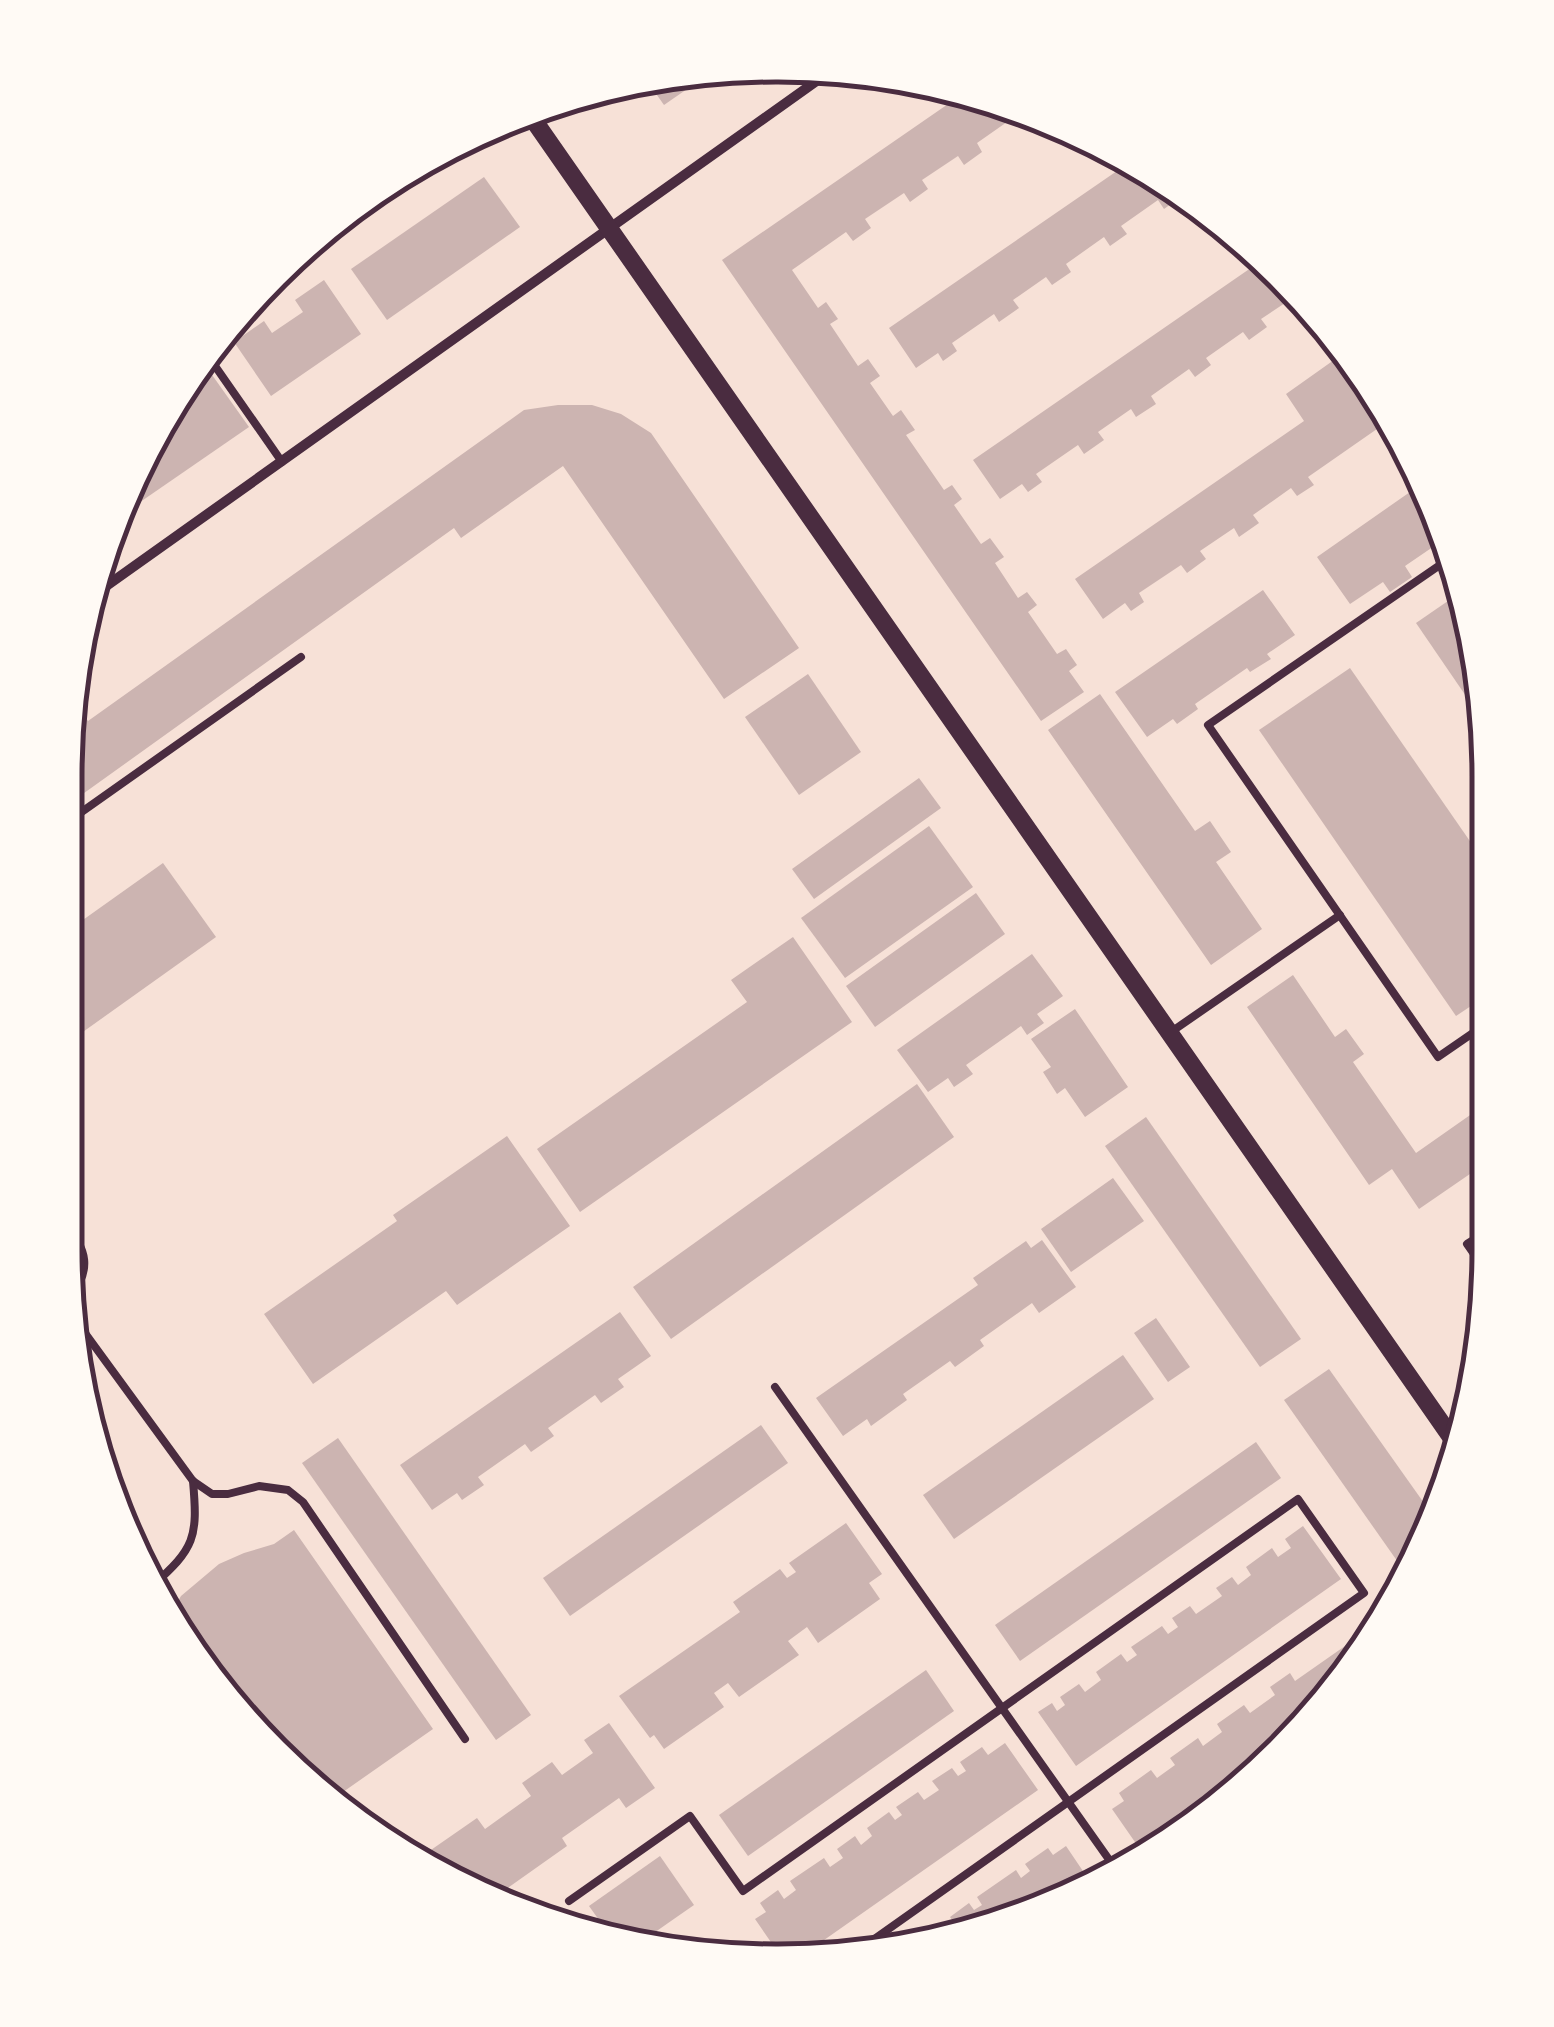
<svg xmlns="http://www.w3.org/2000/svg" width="1554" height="2027" font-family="'Titillium Web',sans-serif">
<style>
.building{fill:#ccb4b1}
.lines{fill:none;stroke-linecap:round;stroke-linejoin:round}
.service{stroke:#4a2c40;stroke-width:8}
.minor{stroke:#4a2c40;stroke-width:10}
.tertiary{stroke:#4a2c40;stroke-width:18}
.rim{fill:none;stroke:#4a2c40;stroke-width:5}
</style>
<rect width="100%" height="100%" fill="#f7e1d7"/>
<g class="building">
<path d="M 713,71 L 664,105 L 645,78 Z"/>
<path d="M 964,93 L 1035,115 L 1023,123 L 1017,115 L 977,143 L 982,152 L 964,165 L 958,156 L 922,180 L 928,189 L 910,202 L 904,193 L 865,219 L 871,228 L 853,241 L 846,232 L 792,270 L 818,308 L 826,302 L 838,319 L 830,324 L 858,366 L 868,359 L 880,376 L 870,383 L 893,416 L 901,410 L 915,430 L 906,435 L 944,490 L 952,485 L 962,499 L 954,505 L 981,544 L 990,538 L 1004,557 L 995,563 L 1018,598 L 1027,592 L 1037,605 L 1028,612 L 1057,654 L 1066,649 L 1077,665 L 1069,671 L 1084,692 L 1041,721 L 722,260 Z"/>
<path d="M 425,161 L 429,166 L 335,231 L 334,230 L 382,185 Z"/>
<path d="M 1130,162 L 1173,185 L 1182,196 L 1164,209 L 1158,200 L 1121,226 L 1127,234 L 1110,246 L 1104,237 L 1066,264 L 1071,272 L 1052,285 L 1046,277 L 1013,300 L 1019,308 L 999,322 L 994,314 L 952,343 L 957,351 L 943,361 L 938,353 L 916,368 L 889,328 Z"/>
<path d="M 484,177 L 520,227 L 387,320 L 351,269 Z"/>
<path d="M 1258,263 L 1285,303 L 1261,319 L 1267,327 L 1249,340 L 1243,332 L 1206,358 L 1211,365 L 1195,377 L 1189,369 L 1151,396 L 1156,404 L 1136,417 L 1131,409 L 1098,432 L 1104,440 L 1084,454 L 1078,445 L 1036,474 L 1042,482 L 1028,492 L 1022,484 L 1000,499 L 973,460 Z"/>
<path d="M 324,280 L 361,334 L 271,396 L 234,342 L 264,321 L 272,333 L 303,312 L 295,300 Z"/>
<path d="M 1341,355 L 1387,422 L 1308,477 L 1314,485 L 1297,496 L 1291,488 L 1253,515 L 1259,523 L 1239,537 L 1234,528 L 1200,551 L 1206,559 L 1187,573 L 1181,565 L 1139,593 L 1144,602 L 1131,611 L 1125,603 L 1103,619 L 1075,579 L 1304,421 L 1286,394 Z"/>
<path d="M 205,365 L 249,427 L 117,518 L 138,463 L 194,373 Z"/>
<path d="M 558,405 L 592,405 L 621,414 L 651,433 L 799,648 L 724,699 L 563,466 L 461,538 L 454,528 L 66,806 L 66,731 L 69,714 L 78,708 L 88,721 L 524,410 Z"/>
<path d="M 1420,485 L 1446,538 L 1405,566 L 1412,577 L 1390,592 L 1383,582 L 1350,604 L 1317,557 Z"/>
<path d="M 1263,590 L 1295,635 L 1267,654 L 1271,659 L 1250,672 L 1247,668 L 1195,704 L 1198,709 L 1177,724 L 1173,719 L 1147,737 L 1115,692 Z"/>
<path d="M 1461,592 L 1483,685 L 1483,721 L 1416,623 Z"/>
<path d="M 1350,668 L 1483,860 L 1483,998 L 1456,1016 L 1259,730 Z"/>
<path d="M 808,674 L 861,752 L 799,795 L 745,717 Z"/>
<path d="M 1100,694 L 1195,831 L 1210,821 L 1231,852 L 1216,862 L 1262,929 L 1211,965 L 1048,730 Z"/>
<path d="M 919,778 L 941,808 L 814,899 L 792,869 Z"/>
<path d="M 929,826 L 973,887 L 845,978 L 801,918 Z"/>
<path d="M 163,863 L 216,937 L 66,1044 L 66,932 Z"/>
<path d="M 976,893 L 1005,934 L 875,1027 L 846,986 Z"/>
<path d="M 793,937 L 852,1022 L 580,1212 L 537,1149 L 747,1002 L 731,980 Z"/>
<path d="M 1032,954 L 1063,996 L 1037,1014 L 1044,1023 L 1027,1035 L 1021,1026 L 966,1065 L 973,1074 L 954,1087 L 948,1078 L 928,1092 L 897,1050 Z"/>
<path d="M 1293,975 L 1335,1037 L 1346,1029 L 1364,1054 L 1353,1062 L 1416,1153 L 1483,1106 L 1483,1165 L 1419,1209 L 1392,1169 L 1369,1185 L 1247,1007 Z"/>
<path d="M 1075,1009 L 1128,1087 L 1085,1117 L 1065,1088 L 1057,1094 L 1043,1072 L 1051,1067 L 1031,1039 Z"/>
<path d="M 917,1084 L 954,1137 L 671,1339 L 633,1287 Z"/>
<path d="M 1146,1117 L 1301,1339 L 1260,1367 L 1105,1146 Z"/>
<path d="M 507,1136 L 570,1226 L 457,1305 L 446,1291 L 313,1384 L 264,1314 L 397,1221 L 393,1215 Z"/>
<path d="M 1113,1178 L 1144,1221 L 1071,1272 L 1041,1229 Z"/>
<path d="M 1042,1240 L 1076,1287 L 1039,1313 L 1032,1303 L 980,1340 L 984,1346 L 955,1367 L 950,1361 L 903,1394 L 907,1400 L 871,1426 L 867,1419 L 843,1436 L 816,1398 L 978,1285 L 973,1278 L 1026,1241 L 1031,1248 Z"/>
<path d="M 620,1312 L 651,1356 L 618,1379 L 624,1387 L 601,1403 L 595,1395 L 548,1428 L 554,1436 L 531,1452 L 525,1444 L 478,1477 L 484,1485 L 462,1500 L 457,1493 L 432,1510 L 400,1465 Z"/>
<path d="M 1156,1318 L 1190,1367 L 1168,1382 L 1134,1333 Z"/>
<path d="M 1123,1355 L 1154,1399 L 954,1539 L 923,1495 Z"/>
<path d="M 1329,1369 L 1436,1520 L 1407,1575 L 1284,1400 Z"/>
<path d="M 761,1425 L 788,1463 L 570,1616 L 543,1578 Z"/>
<path d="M 338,1438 L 531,1715 L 496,1740 L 302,1463 Z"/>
<path d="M 1256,1442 L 1281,1478 L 1020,1661 L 995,1625 Z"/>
<path d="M 846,1523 L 882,1574 L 869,1583 L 880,1599 L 818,1643 L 807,1627 L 788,1641 L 799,1655 L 739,1697 L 728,1683 L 714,1693 L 724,1707 L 664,1749 L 654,1735 L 650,1738 L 619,1696 L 740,1612 L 733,1602 L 780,1569 L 787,1578 L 796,1572 L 789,1563 Z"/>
<path d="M 1303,1526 L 1341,1579 L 1076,1766 L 1038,1712 L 1052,1703 L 1057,1711 L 1065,1705 L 1060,1697 L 1079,1684 L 1085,1692 L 1101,1680 L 1096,1672 L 1121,1654 L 1127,1662 L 1137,1655 L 1131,1647 L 1162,1626 L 1168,1634 L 1178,1627 L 1172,1618 L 1190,1606 L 1196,1614 L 1222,1596 L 1216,1588 L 1232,1577 L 1238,1585 L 1251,1575 L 1246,1567 L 1272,1548 L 1278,1557 L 1291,1548 L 1285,1539 Z"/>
<path d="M 294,1530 L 433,1729 L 333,1799 L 274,1754 L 169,1617 L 181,1596 L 219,1564 L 244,1553 L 274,1544 Z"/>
<path d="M 1375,1625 L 1378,1630 L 1369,1645 L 1281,1753 L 1227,1797 L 1144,1855 L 1112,1809 L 1124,1801 L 1119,1793 L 1151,1770 L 1157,1778 L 1175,1765 L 1170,1758 L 1198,1738 L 1203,1746 L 1222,1732 L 1217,1724 L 1244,1705 L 1250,1713 L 1275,1695 L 1270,1687 L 1290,1673 L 1295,1681 Z"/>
<path d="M 926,1670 L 954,1711 L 748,1856 L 719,1815 Z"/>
<path d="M 609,1723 L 655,1788 L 626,1808 L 619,1798 L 562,1838 L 567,1846 L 502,1892 L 496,1884 L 484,1893 L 427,1869 L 436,1863 L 428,1852 L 477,1818 L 485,1829 L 531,1796 L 522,1783 L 552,1762 L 562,1775 L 593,1753 L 584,1740 Z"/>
<path d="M 1005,1743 L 1038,1790 L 797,1959 L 784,1961 L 755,1919 L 766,1912 L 760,1903 L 778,1890 L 784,1899 L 796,1890 L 790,1881 L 824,1858 L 830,1867 L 843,1858 L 837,1849 L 855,1836 L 861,1845 L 872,1836 L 867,1828 L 889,1812 L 895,1820 L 902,1815 L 896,1807 L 918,1792 L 924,1800 L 939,1790 L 932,1781 L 952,1768 L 958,1776 L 966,1771 L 960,1762 L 982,1747 L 988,1755 Z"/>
<path d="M 1066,1846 L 1089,1880 L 962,1938 L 910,1944 L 934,1927 L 939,1935 L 955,1924 L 950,1917 L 969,1903 L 974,1910 L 982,1905 L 977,1897 L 1016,1870 L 1021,1878 L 1030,1871 L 1025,1864 L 1048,1848 L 1053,1855 Z"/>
<path d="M 660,1856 L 694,1905 L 638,1944 L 614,1941 L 589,1906 Z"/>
</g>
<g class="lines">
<g class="service">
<path d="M 206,353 L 282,462"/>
<path d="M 1453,556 L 1208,725 L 1438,1057 L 1483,1026"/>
<path d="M 66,823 L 301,657"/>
<path d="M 1171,1032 L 1340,915"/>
<path d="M 65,1225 C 88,1249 91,1270 71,1297"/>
<path d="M 1483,1267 L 1467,1244 L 1483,1234"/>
<path d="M 74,1318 L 193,1481 L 212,1494 L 228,1494 L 259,1486 L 288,1490 L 303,1502 L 465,1739"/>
<path d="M 775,1387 L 1115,1868"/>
<path d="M 152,1586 C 195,1548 198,1538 193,1481"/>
<path d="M 569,1901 L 690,1816 L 743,1891 L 1298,1499 L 1364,1593 L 856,1952"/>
</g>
<path class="minor" d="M 88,599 L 832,70"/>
<path class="tertiary" d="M 528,112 L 1456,1444"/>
</g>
<path d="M0 0H1554V2027H0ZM776 82H778A694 694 0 0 1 1472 776V1250A694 694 0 0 1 778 1944H776A694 694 0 0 1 82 1250V776A694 694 0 0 1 776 82Z" fill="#fffaf5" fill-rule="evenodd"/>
<path class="rim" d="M776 82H778A694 694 0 0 1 1472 776V1250A694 694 0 0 1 778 1944H776A694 694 0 0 1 82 1250V776A694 694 0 0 1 776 82Z"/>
</svg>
